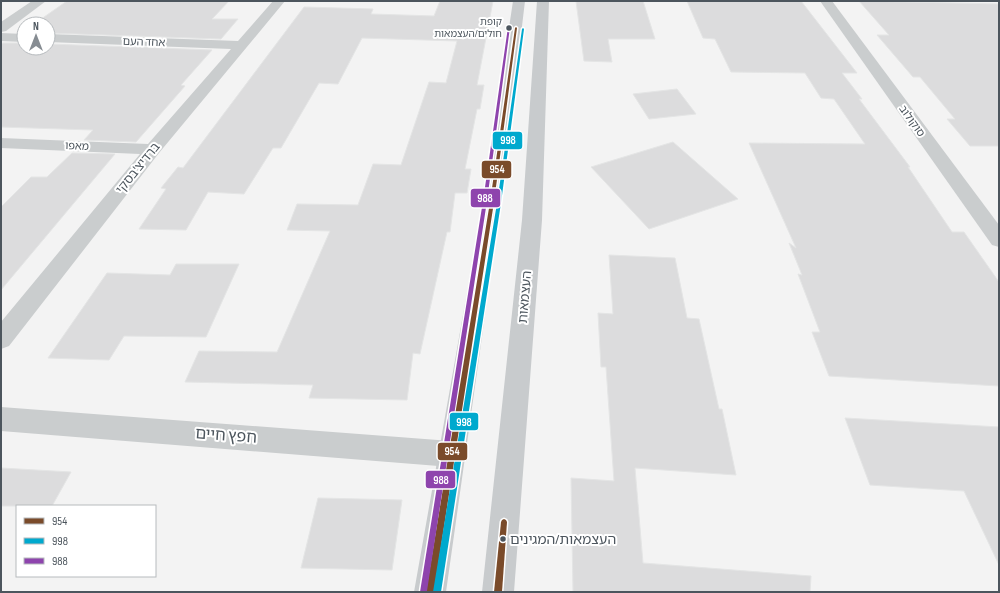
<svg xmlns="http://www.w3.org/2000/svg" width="1000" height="593" font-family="'Sofia Sans Condensed','Noto Sans Hebrew',sans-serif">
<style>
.building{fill:#dcdcdd;stroke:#e4e5e5}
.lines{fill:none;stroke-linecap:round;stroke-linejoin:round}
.street{fill:#cacdce;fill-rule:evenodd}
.primary{fill:#c8cbcd;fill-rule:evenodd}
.bus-1-casing{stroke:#fff;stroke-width:3}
.bus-2-casing{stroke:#fff;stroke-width:3}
.bus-3-casing{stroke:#fff;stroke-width:3}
.bus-1{fill:#7a4b2a;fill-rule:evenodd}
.bus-2{fill:#00a9ce;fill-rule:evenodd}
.bus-3{fill:#8e44ad;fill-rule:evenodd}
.bus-dot{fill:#4c555d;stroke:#fff;stroke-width:1.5}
.labels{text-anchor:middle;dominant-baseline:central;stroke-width:4;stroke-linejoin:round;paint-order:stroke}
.far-bus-label{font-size:10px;fill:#4c555d;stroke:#fff;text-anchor:end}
.far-street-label{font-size:11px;fill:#4c555d;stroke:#fff}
.street-label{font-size:13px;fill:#4c555d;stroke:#fff}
.near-bus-label{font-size:14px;fill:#4c555d;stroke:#fff;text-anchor:start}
.near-street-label{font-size:16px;fill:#4c555d;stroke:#fff}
.line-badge{stroke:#fff;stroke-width:1.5}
.badge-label{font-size:11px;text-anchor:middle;font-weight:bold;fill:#fff}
</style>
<rect width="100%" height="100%" fill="#f3f3f3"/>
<g class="building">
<path d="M 67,1 L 229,1 L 212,19 L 238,19 L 221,39 L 48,33 L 48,24 L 34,24 Z"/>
<path d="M 440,1 L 493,1 L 477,85 L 484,85 L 480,109 L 477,109 L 465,169 L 471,169 L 467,193 L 455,193 L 450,232 L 447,232 L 420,354 L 413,353 L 407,400 L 309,398 L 313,385 L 185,382 L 199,351 L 277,352 L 330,231 L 287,230 L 297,204 L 358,205 L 373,164 L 401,165 L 429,82 L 446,83 L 457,41 L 362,38 L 338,84 L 319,83 L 281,148 L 273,148 L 244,194 L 208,192 L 186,230 L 139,229 L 166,189 L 161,188 L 178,167 L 183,168 L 304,7 L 373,9 L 371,14 L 434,16 Z"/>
<path d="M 576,1 L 643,1 L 655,39 L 608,39 L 612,62 L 584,61 Z"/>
<path d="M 687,1 L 801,1 L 857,73 L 842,73 L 862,99 L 859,99 L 910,167 L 908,167 L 952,232 L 964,232 L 999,282 L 999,386 L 829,376 L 812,332 L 820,332 L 798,274 L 802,275 L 789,243 L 796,248 L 749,143 L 865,144 L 834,99 L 821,98 L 805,73 L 731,72 L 715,39 L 703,38 Z"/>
<path d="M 859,1 L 999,4 L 999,146 L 970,146 L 947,119 L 955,119 L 920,77 L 913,77 L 877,35 L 889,35 Z"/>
<path d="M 3,43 L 24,43 L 24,48 L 48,48 L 48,44 L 212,50 L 181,85 L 185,86 L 136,142 L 84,140 L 93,130 L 1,127 L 1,44 Z"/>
<path d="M 677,89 L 696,114 L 649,119 L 633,94 Z"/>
<path d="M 673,142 L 738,199 L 649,229 L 591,167 Z"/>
<path d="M 72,153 L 115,154 L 1,290 L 1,207 L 31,177 L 47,177 Z"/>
<path d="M 609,255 L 675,258 L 687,318 L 699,319 L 719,409 L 722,409 L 736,475 L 635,468 L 643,563 L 811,576 L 810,592 L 573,592 L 571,478 L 614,481 L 606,367 L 601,367 L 598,313 L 613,314 Z"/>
<path d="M 176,264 L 239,264 L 206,337 L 124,336 L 109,360 L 48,358 L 107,273 L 170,275 Z"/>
<path d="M 845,418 L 999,427 L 999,565 L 964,491 L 870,485 Z"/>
<path d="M 1,468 L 71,472 L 52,506 L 1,506 Z"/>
<path d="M 318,498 L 402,500 L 392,570 L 301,568 Z"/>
</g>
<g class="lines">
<g class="street">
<path d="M 32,1 L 46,1 L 6,31 L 1,32 L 1,22 Z"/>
<path d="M 273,1 L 285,1 L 159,153 L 9,346 L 1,349 L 1,322 L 140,154 L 1,148 L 1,138 L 148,144 L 231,49 L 48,42 L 48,34 L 238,41 Z"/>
<path d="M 820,1 L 832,1 L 999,225 L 999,247 L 992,245 Z"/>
<path d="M 1,33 L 24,34 L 24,42 L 1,41 Z"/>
<path d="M 1,407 L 451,441 L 461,445 L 465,454 L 461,463 L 451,467 L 1,431 Z"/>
</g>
<g class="primary">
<path d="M 513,1 L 525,1 L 501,202 L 446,592 L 414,592 L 483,202 Z"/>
<path d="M 537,1 L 549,1 L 542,220 L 514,592 L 482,592 L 522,220 Z"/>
</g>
<defs>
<g id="bus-1">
<path d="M 516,27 L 517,28 L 494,202 L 434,592 L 426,592 L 490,202 L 515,28 Z"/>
<path d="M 504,519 L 506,520 L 507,522 L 502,592 L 494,592 L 501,522 L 502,520 Z"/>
</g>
<path id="bus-2" d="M 523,28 L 524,29 L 501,203 L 441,592 L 433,592 L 497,203 L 522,29 Z"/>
<path id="bus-3" d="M 509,26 L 510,27 L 487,201 L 427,591 L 426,592 L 420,592 L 483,201 L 508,27 Z"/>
</defs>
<use href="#bus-1" class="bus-1-casing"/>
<use href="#bus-2" class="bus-2-casing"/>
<use href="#bus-3" class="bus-3-casing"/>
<use href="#bus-1" class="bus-1"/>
<use href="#bus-2" class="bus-2"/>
<use href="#bus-3" class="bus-3"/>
</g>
<g class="bus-dot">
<circle cx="509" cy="28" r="3.5"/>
<circle cx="503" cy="539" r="3.5"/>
</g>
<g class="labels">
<g class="far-bus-label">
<text x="502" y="22">קופת<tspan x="502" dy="12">חולים/העצמאות</tspan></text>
</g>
<g class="far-street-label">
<text transform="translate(144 42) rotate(2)">אחד העם</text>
<text transform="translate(912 121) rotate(54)">סוקולוב</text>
<text transform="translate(77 146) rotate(2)">מאפו</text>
</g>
<g class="street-label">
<text transform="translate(138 168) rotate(-51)">ברדיצ'בסקי</text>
<text transform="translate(525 297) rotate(-85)">העצמאות</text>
</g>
<g class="near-bus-label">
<text x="510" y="539">העצמאות/המגינים</text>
</g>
<g class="near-street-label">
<text transform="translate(226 436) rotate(4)">חפץ חיים</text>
</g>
</g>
<g class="line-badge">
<rect x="492" y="131" width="31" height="19" rx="4" fill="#00a9ce"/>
<rect x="481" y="160" width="31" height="19" rx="4" fill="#7a4b2a"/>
<rect x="470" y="188" width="31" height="20" rx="4" fill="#8e44ad"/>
<rect x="449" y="412" width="30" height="19" rx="4" fill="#00a9ce"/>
<rect x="437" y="442" width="31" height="19" rx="4" fill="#7a4b2a"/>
<rect x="425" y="470" width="31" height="19" rx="4" fill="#8e44ad"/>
</g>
<g class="badge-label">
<text x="508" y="144">998</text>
<text x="497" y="173">954</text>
<text x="485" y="202">988</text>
<text x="464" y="426">998</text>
<text x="452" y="455">954</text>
<text x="441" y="484">988</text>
</g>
<rect width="1000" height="593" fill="none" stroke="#4c555d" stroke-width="4"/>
<rect x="16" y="505" width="140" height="72" fill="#ffffff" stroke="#b7bbbe"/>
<rect x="24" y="518" width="20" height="6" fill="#7a4b2a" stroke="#b7bbbe"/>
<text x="52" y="525" font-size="12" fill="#4c555d">954</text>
<rect x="24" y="538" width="20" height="6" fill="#00a9ce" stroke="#b7bbbe"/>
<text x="52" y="545" font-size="12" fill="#4c555d">998</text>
<rect x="24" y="558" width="20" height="6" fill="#8e44ad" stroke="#b7bbbe"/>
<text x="52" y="565" font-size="12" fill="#4c555d">988</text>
<g transform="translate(36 36)"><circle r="19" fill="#ffffff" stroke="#b7bbbe"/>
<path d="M0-3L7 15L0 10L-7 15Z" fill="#868c92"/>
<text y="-6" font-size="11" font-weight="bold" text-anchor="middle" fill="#4c555d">N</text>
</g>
</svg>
